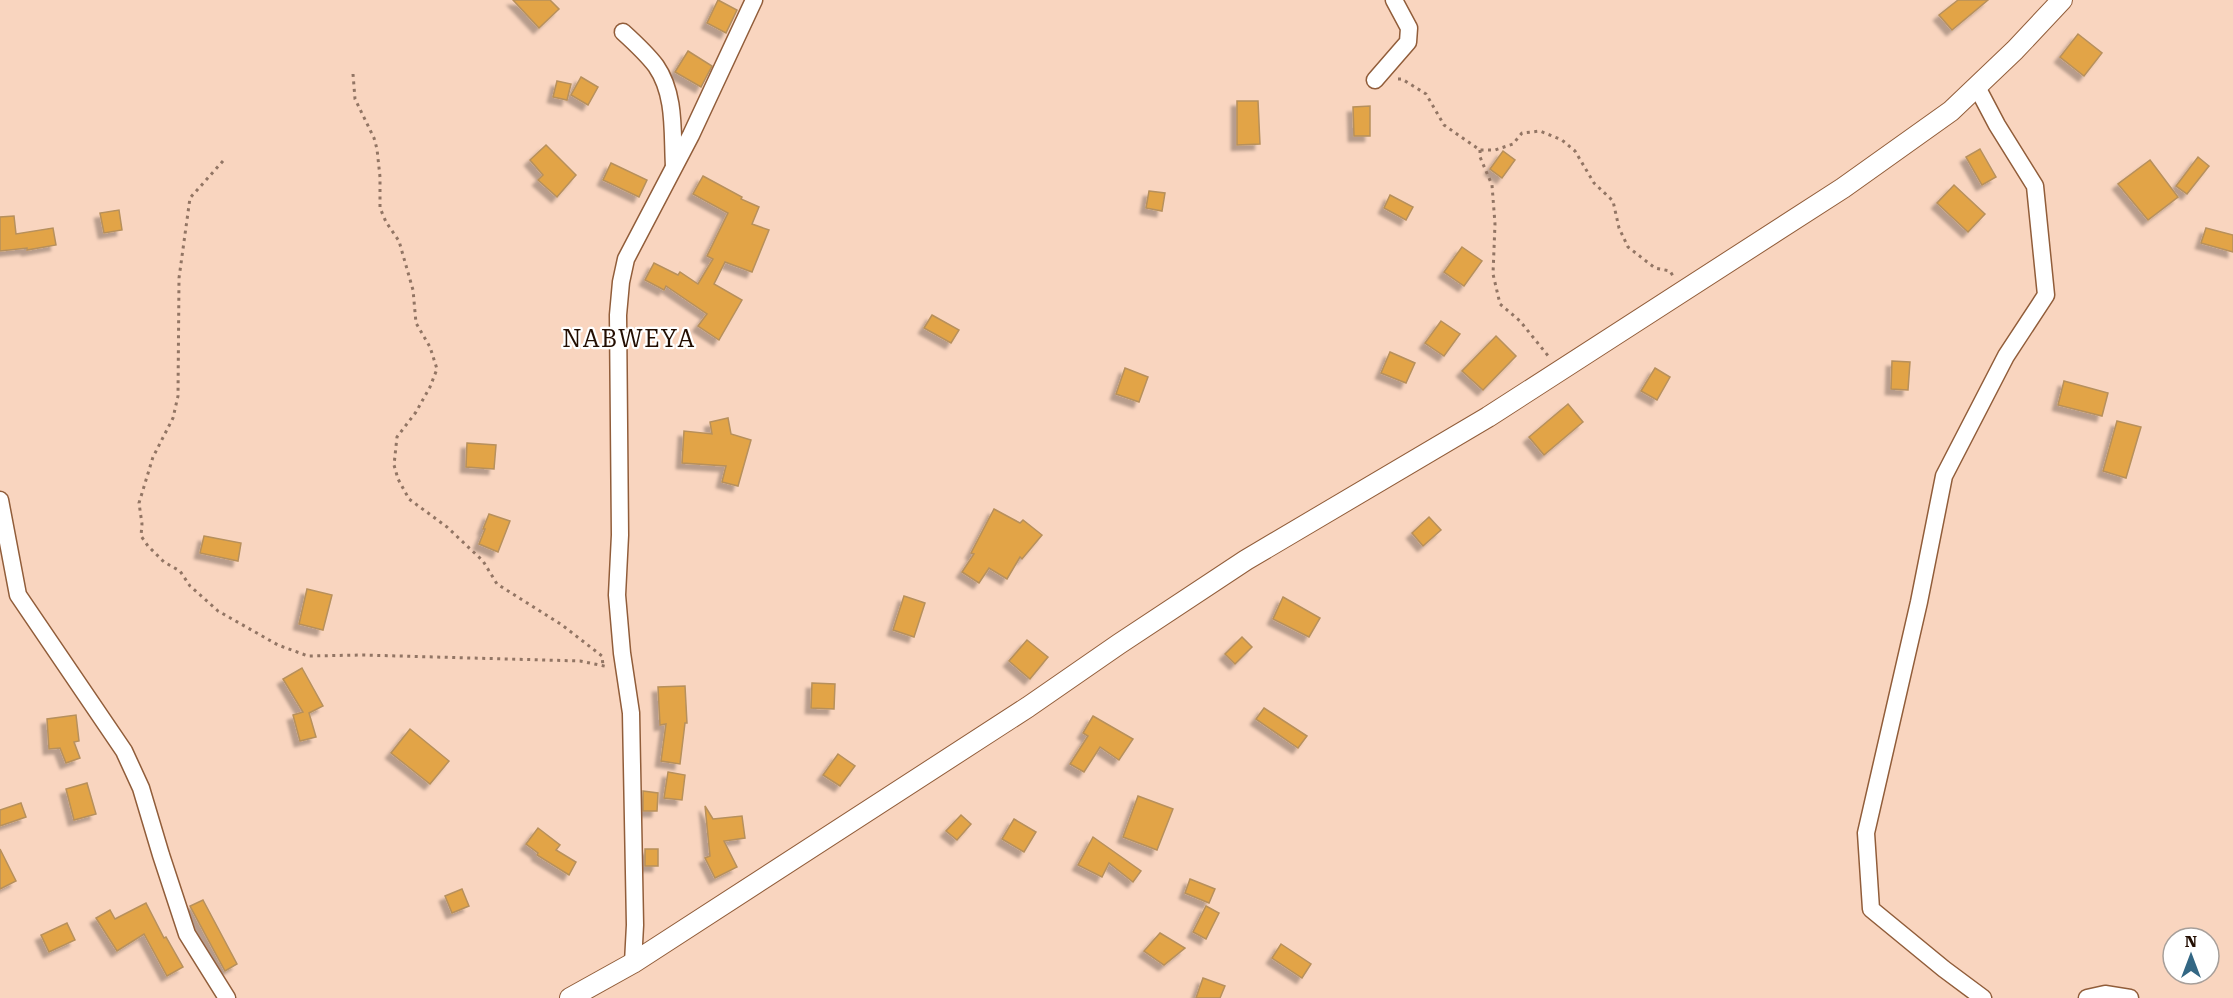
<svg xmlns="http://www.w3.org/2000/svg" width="2233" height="998" font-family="'Roboto Serif',serif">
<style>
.building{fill:#e2a447;stroke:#b7905c;stroke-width:1.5;filter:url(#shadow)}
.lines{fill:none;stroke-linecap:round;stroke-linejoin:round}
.minor-casing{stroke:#915d3a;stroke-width:19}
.tertiary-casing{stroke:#915d3a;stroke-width:22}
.path{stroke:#927564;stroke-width:3;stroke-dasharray:3 4.5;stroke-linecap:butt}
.minor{stroke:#fff;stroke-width:16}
.tertiary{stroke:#fff;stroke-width:20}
.labels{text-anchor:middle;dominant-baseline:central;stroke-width:4.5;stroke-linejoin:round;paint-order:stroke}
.quarter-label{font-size:24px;letter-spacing:1.5px;fill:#230e02;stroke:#fff}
</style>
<defs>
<filter id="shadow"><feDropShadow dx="-5.5" dy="5.5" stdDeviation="1.5" flood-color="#0004"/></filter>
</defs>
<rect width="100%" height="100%" fill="#f9d5bf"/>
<g class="building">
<path d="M 513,0 L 550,0 L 559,9 L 539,28 Z"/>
<path d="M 718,0 L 737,10 L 726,33 L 707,23 Z"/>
<path d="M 1958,0 L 1988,0 L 1952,30 L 1939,15 Z"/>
<path d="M 2078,34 L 2102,53 L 2084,76 L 2060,57 Z"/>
<path d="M 688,51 L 712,66 L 701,87 L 675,72 Z"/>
<path d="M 581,77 L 598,87 L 588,105 L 571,95 Z"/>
<path d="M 557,81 L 571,84 L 567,100 L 553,97 Z"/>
<path d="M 1237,101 L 1258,101 L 1260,144 L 1237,145 Z"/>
<path d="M 1370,106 L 1370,136 L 1354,136 L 1353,107 Z"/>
<path d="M 546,145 L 576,175 L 557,197 L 538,180 L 543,175 L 530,160 Z"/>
<path d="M 1980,149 L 1996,177 L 1982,185 L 1966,157 Z"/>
<path d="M 1503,151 L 1515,160 L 1502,178 L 1490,169 Z"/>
<path d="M 2198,157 L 2209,166 L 2187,194 L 2176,186 Z"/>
<path d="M 2150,160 L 2178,197 L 2148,220 L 2118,184 Z"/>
<path d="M 611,163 L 647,180 L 639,197 L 603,180 Z"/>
<path d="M 703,176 L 742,197 L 741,199 L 759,207 L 752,224 L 769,230 L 752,272 L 725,262 L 714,284 L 742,300 L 719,340 L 698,326 L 707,314 L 666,286 L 664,290 L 645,280 L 654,263 L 678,275 L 680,272 L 698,284 L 713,259 L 707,256 L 728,213 L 693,194 Z"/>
<path d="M 1954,185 L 1985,214 L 1968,232 L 1937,203 Z"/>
<path d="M 1149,191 L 1165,193 L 1162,211 L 1146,208 Z"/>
<path d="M 1390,195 L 1413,207 L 1406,220 L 1384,208 Z"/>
<path d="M 119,210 L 122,230 L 104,233 L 100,213 Z"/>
<path d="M 14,216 L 16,234 L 53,228 L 56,245 L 27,250 L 27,248 L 0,251 L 0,217 Z"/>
<path d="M 2206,228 L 2233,235 L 2233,252 L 2201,243 Z"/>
<path d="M 1462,247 L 1482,261 L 1464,286 L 1444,272 Z"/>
<path d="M 932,315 L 959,330 L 951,343 L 924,328 Z"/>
<path d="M 1441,321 L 1460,334 L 1444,356 L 1425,343 Z"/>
<path d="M 1496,336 L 1516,356 L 1483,390 L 1462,371 Z"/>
<path d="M 1390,352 L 1415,363 L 1406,383 L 1381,373 Z"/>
<path d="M 1892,361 L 1910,362 L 1908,390 L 1891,389 Z"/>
<path d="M 1125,368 L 1148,377 L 1139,402 L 1116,394 Z"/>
<path d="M 1655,368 L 1670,377 L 1657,400 L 1641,391 Z"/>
<path d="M 2064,381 L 2108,393 L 2102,416 L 2058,405 Z"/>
<path d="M 1568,404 L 1583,422 L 1544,455 L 1529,437 Z"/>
<path d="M 728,418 L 731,434 L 751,440 L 738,486 L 722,482 L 726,466 L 682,463 L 684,431 L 712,434 L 710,422 Z"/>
<path d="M 2117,421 L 2141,427 L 2126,478 L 2103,471 Z"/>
<path d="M 467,443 L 496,445 L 494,469 L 466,467 Z"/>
<path d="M 994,509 L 1020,523 L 1023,520 L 1042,535 L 1022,559 L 1020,557 L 1007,579 L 989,568 L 979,583 L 962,572 L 974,554 L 971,553 Z"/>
<path d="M 489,514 L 510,521 L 498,552 L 479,544 L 485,529 L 483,529 Z"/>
<path d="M 1429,517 L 1441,530 L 1423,546 L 1412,533 Z"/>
<path d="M 204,536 L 241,543 L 238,561 L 200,553 Z"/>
<path d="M 307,589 L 332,595 L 323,630 L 299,624 Z"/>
<path d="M 904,596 L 925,603 L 914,637 L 893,630 Z"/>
<path d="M 1283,597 L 1320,618 L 1309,637 L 1273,619 Z"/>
<path d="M 1242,637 L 1252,647 L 1235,664 L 1225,654 Z"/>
<path d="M 1027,640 L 1048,657 L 1030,679 L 1009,661 Z"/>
<path d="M 302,668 L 323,706 L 309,713 L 316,737 L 300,741 L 293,715 L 303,712 L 283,679 Z"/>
<path d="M 812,683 L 835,684 L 834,709 L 811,708 Z"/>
<path d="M 685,686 L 687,723 L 685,723 L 680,764 L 661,761 L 666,724 L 660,725 L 658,687 Z"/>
<path d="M 1264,708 L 1307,736 L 1298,748 L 1256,719 Z"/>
<path d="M 76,715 L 79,741 L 74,742 L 80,758 L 66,763 L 60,748 L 49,749 L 47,719 Z"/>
<path d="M 1093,716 L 1133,739 L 1119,760 L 1100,747 L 1084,772 L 1070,764 L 1088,736 L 1083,733 Z"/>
<path d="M 410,729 L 449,761 L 430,784 L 391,753 Z"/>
<path d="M 838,754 L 855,766 L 840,786 L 823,775 Z"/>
<path d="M 668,772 L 685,775 L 682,800 L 664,798 Z"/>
<path d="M 87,783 L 96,814 L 74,820 L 66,789 Z"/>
<path d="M 643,791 L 658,793 L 657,811 L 643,811 Z"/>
<path d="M 1138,796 L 1173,809 L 1157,850 L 1123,837 Z"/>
<path d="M 21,803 L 26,817 L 0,826 L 0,810 Z"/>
<path d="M 705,806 L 713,819 L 742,816 L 745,838 L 724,841 L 737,867 L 715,878 L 705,858 L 710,856 Z"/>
<path d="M 961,815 L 971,824 L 957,840 L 946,831 Z"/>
<path d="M 1014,819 L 1036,832 L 1024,852 L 1002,839 Z"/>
<path d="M 538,828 L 560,845 L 556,850 L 576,862 L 569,875 L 537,855 L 538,853 L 526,844 Z"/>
<path d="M 1093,837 L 1141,871 L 1133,882 L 1109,863 L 1102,877 L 1078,865 Z"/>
<path d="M 0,849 L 16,881 L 0,889 Z"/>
<rect x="645" y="849" width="13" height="17"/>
<path d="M 1190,879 L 1215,889 L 1209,903 L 1185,893 Z"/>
<path d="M 462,889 L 469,906 L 452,913 L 445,896 Z"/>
<path d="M 203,900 L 237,964 L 225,971 L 190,906 Z"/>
<path d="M 146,903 L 164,938 L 166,937 L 183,967 L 167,976 L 144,934 L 117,951 L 96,918 L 110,910 L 115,919 Z"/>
<path d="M 1206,906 L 1219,913 L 1206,939 L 1193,932 Z"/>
<path d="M 67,923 L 75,940 L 49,952 L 41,935 Z"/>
<path d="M 1160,933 L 1185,948 L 1164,965 L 1144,951 Z"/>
<path d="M 1281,944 L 1311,964 L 1302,978 L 1272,958 Z"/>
<path d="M 1203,978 L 1225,986 L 1220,998 L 1196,998 Z"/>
</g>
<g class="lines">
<defs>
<g id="minor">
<path d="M 623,32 C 634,42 647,54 656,66 C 676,95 672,133 674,166"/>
<path d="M 1375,80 L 1408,42 L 1409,28 L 1394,0"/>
<path d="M 1977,87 L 1997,125 L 2035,186 L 2046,295 L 2006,356 L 1944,476 L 1919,602 L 1866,833 L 1871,909 L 1944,969 L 1983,998"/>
<path d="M 0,500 L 18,595 L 124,751 L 141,788 L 161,855 L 187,934 L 227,998"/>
<path d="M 633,963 L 635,925 L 631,713 L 622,653 L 617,595 L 620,535 L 618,315 L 621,282 L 626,259 L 691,135 L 754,0"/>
<path d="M 2087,998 L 2105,994 L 2130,998"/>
</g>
<path id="tertiary" d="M 570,998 L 633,963 L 1028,707 L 1119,644 L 1246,560 L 1488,417 L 1843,188 L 1951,111 L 2015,50 L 2062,0"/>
</defs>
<use href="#minor" class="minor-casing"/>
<use href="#tertiary" class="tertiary-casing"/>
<g class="path">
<path d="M 353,74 L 355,99 L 374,138 L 377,149 L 380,177 L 380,208 L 386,222 L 399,241 L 413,290 L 416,323 L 430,347 L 437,369 L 430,387 L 416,412 L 397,437 L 394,465 L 398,479 L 409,499 L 447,527 L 483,561 L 497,584 L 562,625 L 602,656 L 603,666"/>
<path d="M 1398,79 L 1402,79 L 1426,94 L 1444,125 L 1480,150 L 1495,150 L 1513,144 L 1522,133 L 1540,131 L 1562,140 L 1575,151 L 1594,183 L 1613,201 L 1619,228 L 1628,247 L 1655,268 L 1670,271 L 1673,276"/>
<path d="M 1480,150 L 1480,157 L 1492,185 L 1495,224 L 1493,274 L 1500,304 L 1520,321 L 1549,357"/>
<path d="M 223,161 L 190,198 L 179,278 L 178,396 L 173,418 L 153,457 L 139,503 L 142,524 L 141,536 L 148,546 L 164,562 L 180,571 L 190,586 L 218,611 L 278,645 L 308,656 L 363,655 L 580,661 L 609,667"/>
</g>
<use href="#minor" class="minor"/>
<use href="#tertiary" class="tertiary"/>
</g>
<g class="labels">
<g class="quarter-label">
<text x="629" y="339">NABWEYA</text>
</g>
</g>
<g transform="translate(2191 956)"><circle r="28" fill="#ffffff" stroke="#a79f9a" stroke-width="1.5"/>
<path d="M0-4.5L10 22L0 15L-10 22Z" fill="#336784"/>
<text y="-9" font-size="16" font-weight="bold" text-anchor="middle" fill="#230e02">N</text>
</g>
</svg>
